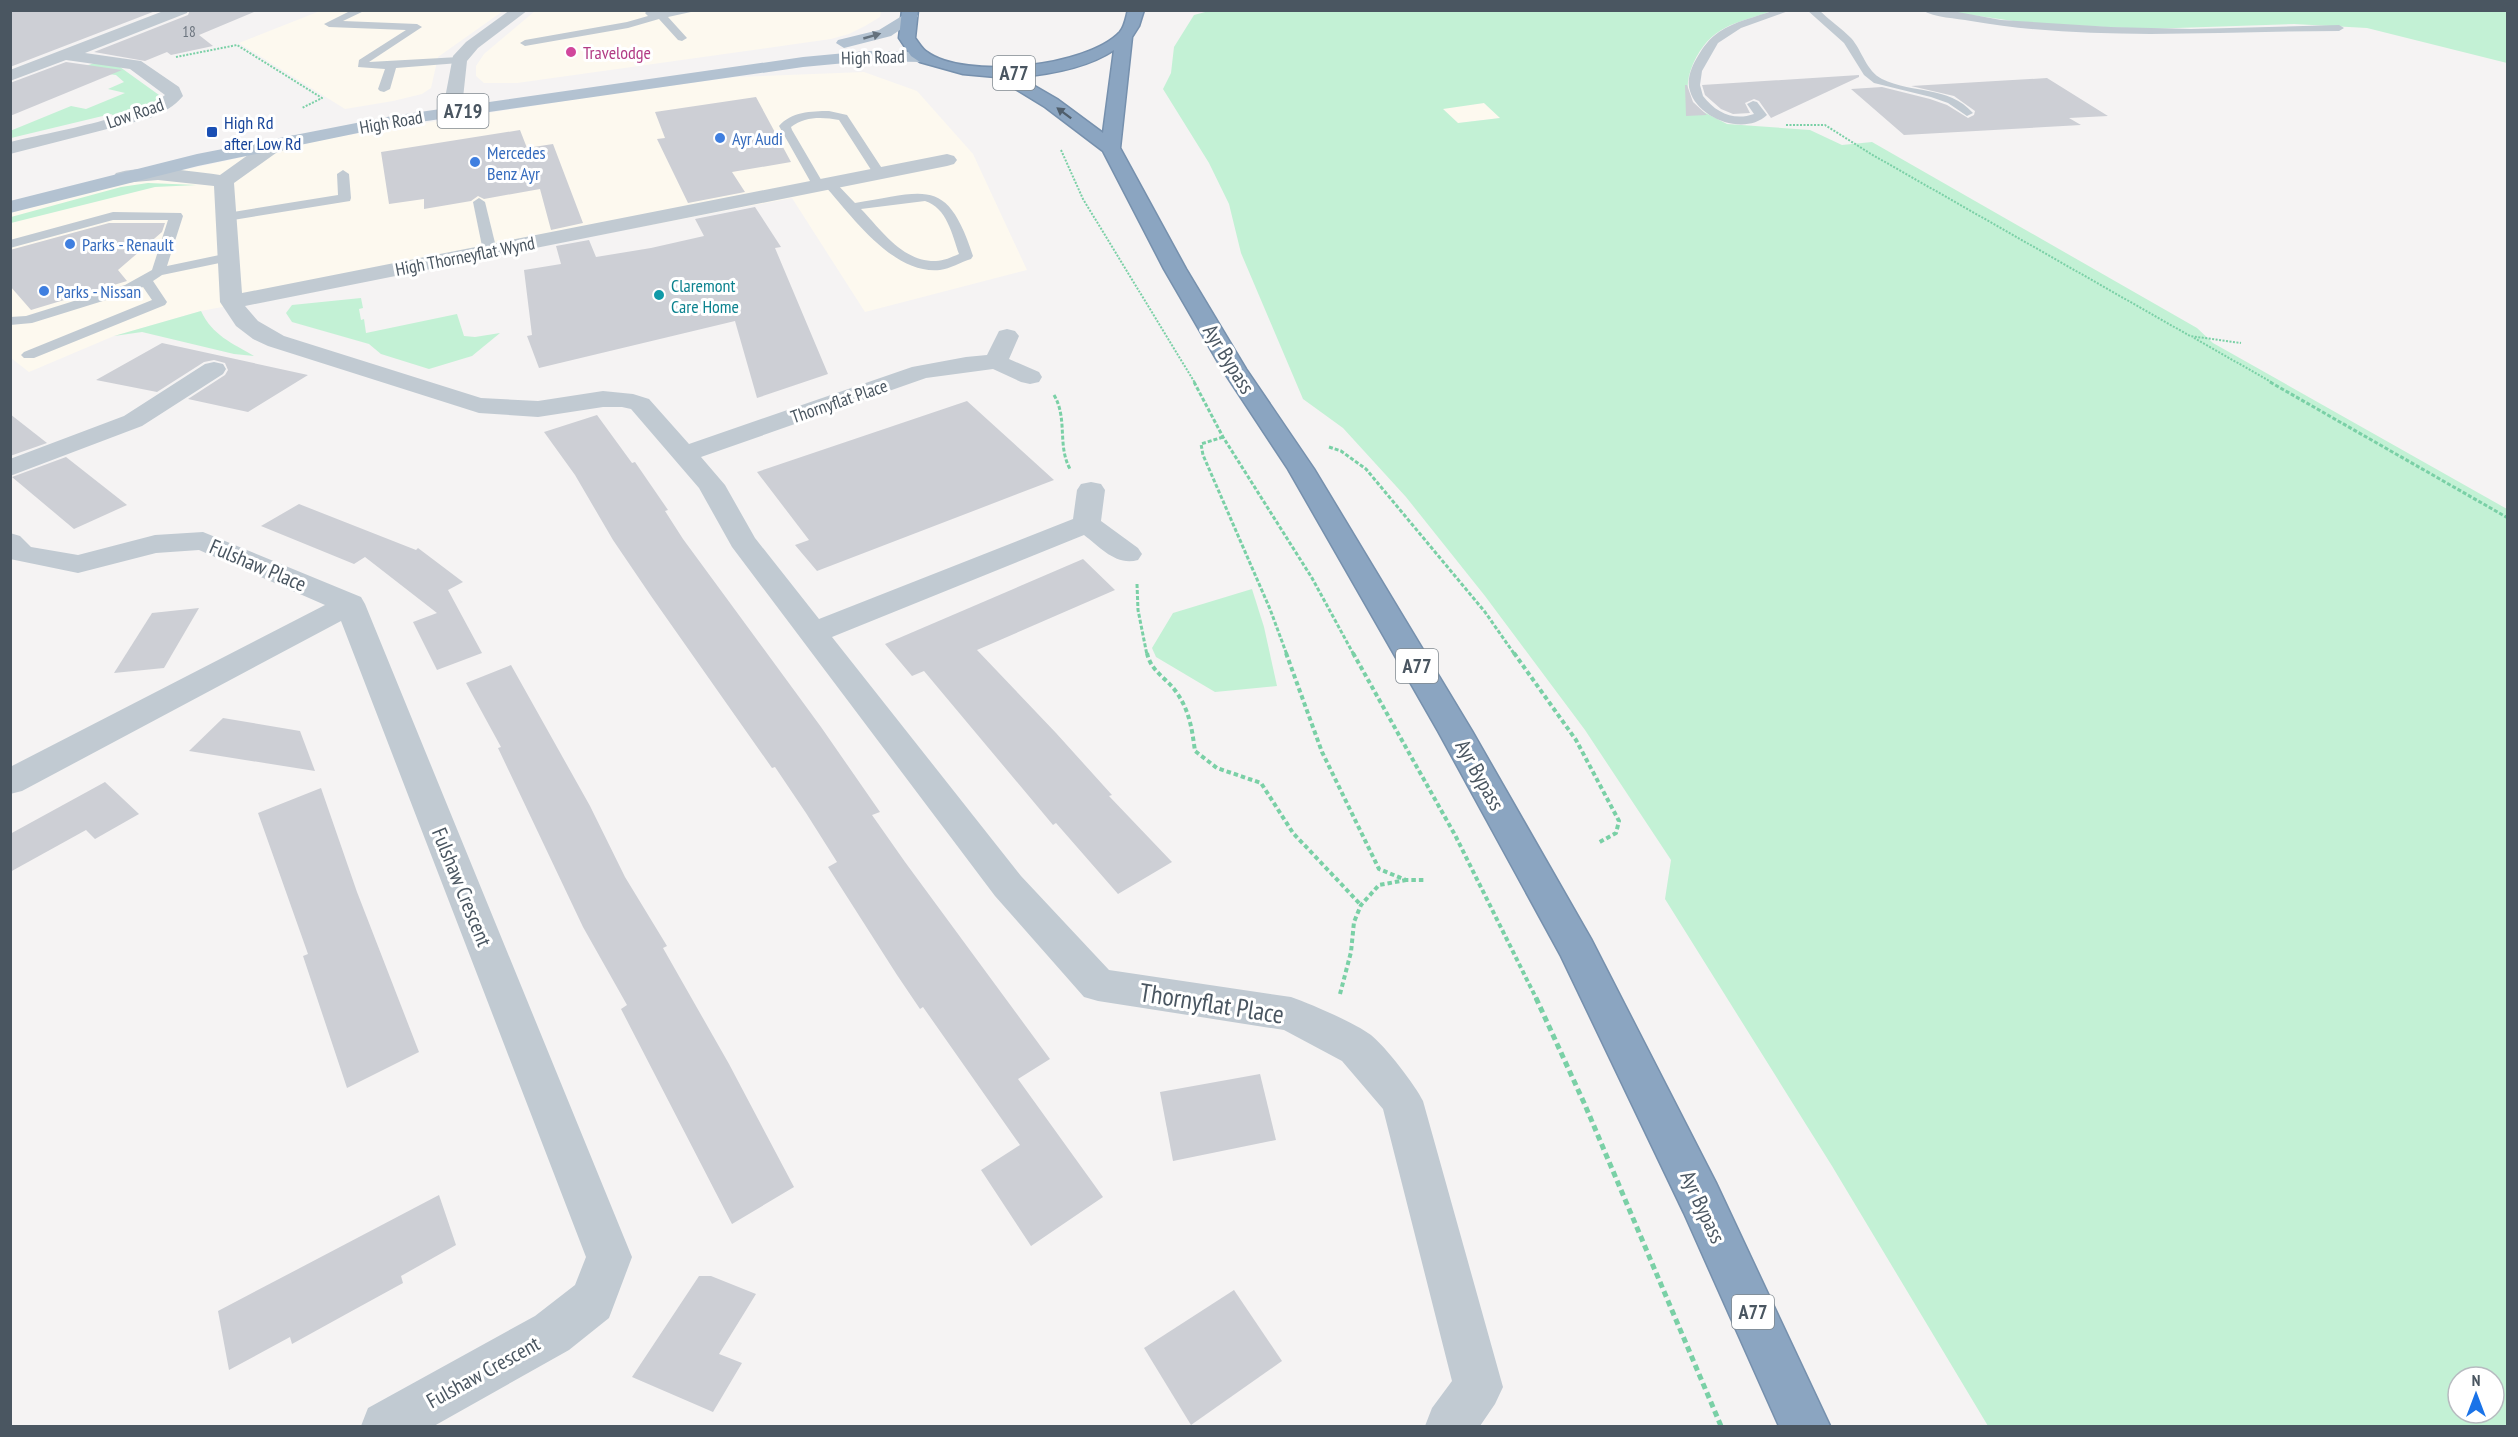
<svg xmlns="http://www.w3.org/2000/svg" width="2518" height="1437" font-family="'PT Sans Narrow',sans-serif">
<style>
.commercial{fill:#fdf9ef}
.green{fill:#c3f1d5;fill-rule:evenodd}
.building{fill:#cdcfd5}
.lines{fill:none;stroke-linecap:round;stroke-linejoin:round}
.highway-casing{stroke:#7690ad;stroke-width:3}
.path-far3{stroke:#7ad0a6;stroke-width:2;stroke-dasharray:2 1.5;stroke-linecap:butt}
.path-far2{stroke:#7ad0a6;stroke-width:3;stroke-dasharray:4 2;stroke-linecap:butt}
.path-far1{stroke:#7ad0a6;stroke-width:4;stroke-dasharray:4.5 3;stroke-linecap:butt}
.path{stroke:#7ad0a6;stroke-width:5;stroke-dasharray:6 4;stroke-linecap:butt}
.lane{fill:#c1cad2;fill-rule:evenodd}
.street{fill:#c1cad2;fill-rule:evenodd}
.primary{fill:#b3c2d1;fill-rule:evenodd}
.highway{fill:#8ba5c1;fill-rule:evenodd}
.oneway{fill:#64717d}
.oneway2{fill:#505e6b}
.hotel-dot{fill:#d1479c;stroke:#fff;stroke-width:2}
.transit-dot{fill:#1a4fb4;stroke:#fff;stroke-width:2}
.shop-dot{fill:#3f7fe0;stroke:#fff;stroke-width:2}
.culture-dot{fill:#0f9aa8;stroke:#fff;stroke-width:2}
.labels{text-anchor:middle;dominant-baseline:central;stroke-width:6;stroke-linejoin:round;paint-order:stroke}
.far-number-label{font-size:15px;fill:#6b747e}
.far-hotel-label{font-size:18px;fill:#b23c85;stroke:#fff;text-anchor:start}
.far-street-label{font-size:18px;fill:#4a5661;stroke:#fff}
.far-transit-label{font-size:18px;fill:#164399;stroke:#fff;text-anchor:start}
.far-shop-label{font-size:18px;fill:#366cbe;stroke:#fff;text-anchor:start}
.far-culture-label{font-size:18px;fill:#0d838f;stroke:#fff;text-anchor:start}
.shield{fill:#fff;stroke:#808990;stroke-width:1.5}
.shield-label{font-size:20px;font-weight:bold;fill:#4a5661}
.street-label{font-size:21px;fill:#4a5661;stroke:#fff}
.near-street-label{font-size:26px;fill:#4a5661;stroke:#fff}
</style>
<rect width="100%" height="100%" fill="#f5f3f3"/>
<g class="commercial">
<path d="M 320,11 L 503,11 L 438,57 L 431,88 L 422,94 L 393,101 L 345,109 L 239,43 Z"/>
<path d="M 535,11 L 881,11 L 880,17 L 865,26 L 849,34 L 831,39 L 517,83 L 484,83 L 476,76 L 476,66 L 484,54 Z"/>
<path d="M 864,72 L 917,91 L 973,154 L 1027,270 L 865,312 L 792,198 L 201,311 L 114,336 L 29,372 L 11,358 L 11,213 L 119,184 L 336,137 L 609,94 L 736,77 Z"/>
<path d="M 1484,103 L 1501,118 L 1458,123 L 1442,108 Z"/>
</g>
<g class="green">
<path d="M 1209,11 L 1772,11 C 1735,24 1711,25 1693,64 C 1687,78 1686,90 1690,105 L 1727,124 L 1810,130 L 1842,145 L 1872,142 L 2197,328 L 2213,343 L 2507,509 L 2507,1426 L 1988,1426 L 1832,1166 L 1665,899 L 1671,860 L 1585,730 L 1485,596 L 1406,497 L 1343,428 L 1303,399 L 1241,253 L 1229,204 L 1209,163 L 1163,89 L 1171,73 L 1174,47 L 1194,15 ZM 1484,103 L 1500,118 L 1458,123 L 1443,109 ZM 2458,1377 L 2494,1377 L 2494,1413 L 2458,1413 Z"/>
<path d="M 1944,11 L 2507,11 L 2507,63 L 2367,28 L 2294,24 L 2146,29 L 2027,23 Z"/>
<path d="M 94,63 L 120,67 L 159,95 L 159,100 L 118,118 L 111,114 L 11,138 L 10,131 L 71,106 L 86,109 L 125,93 L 108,89 L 124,82 L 116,75 L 76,70 Z"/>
<path d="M 148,183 L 197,185 L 155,187 L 11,223 L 11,217 L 121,187 Z"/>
<path d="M 361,298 L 363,308 L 359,309 L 361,320 L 364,319 L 366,333 L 457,314 L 464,336 L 475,337 L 500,333 L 472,356 L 429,369 L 381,354 L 369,344 L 292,322 L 286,313 L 292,305 Z"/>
<path d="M 201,311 C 212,335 232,343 254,356 L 234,354 L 142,332 L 114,336 Z"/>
<path d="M 1252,589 L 1264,627 L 1277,686 L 1215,692 L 1156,657 L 1152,648 L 1173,613 Z"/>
</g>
<g class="building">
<path d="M 10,10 L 158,10 L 10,67 Z"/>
<path d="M 190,10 L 254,10 L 254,12 L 199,35 L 213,46 L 171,55 L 167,52 L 145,61 L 94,52 L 188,15 Z"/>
<path d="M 66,62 L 122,70 L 10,116 L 10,83 Z"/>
<path d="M 1859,75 L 1859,77 L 1771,118 L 1759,101 L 1754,99 L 1745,103 L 1750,113 L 1733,114 L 1721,109 L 1705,95 L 1702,85 Z"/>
<path d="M 2047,78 L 2108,116 L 2069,118 L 2081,125 L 1904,135 L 1851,89 L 1882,87 L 1930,99 L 1947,105 L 1968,118 L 1974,115 L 1975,111 L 1954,96 L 1911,86 Z"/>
<path d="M 1685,85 L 1687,85 L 1693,102 L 1707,115 L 1686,116 Z"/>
<path d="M 756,97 L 791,162 L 732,172 L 745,192 L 688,203 L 657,139 L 665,138 L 655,112 Z"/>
<path d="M 520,130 L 527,148 L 553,144 L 583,223 L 551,230 L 540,189 L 484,199 L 478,196 L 471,201 L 424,209 L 424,199 L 389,204 L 381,152 Z"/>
<path d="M 755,207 L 781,247 L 775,248 L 828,374 L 757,398 L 735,321 L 539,368 L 527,336 L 532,335 L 524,270 L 561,264 L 556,246 L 589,240 L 596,257 L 651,248 L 704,236 L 695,219 Z"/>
<path d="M 109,223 L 165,223 L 162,232 L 118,270 L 127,281 L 31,310 L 10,286 L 10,250 Z"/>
<path d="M 162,343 L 308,375 L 248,412 L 188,399 L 225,375 L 228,370 L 225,363 L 214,360 L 204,362 L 157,392 L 96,380 Z"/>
<path d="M 967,401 L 1054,480 L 817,571 L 795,545 L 809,540 L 757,472 Z"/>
<path d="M 10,414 L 47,443 L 10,456 Z"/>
<path d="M 597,415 L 632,463 L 635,462 L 668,510 L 665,511 L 683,539 L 821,727 L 880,812 L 872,815 L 905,862 L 1050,1059 L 1018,1079 L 1103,1197 L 1031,1246 L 981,1170 L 1020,1145 L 923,1007 L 920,1009 L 897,975 L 828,867 L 837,862 L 806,813 L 775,767 L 772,768 L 651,596 L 613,540 L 575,475 L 544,432 Z"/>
<path d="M 66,457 L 127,505 L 74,529 L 12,477 Z"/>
<path d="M 299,504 L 416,550 L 418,548 L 463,582 L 448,590 L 482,653 L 437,670 L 413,622 L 437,613 L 365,557 L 354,564 L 261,526 Z"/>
<path d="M 1083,559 L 1115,590 L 977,650 L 1056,733 L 1112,795 L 1109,796 L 1172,862 L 1118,894 L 1056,823 L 1053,825 L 924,671 L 912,676 L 885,644 Z"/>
<path d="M 199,608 L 164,668 L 114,673 L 152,613 Z"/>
<path d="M 511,665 L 590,806 L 625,877 L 667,946 L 663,948 L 729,1064 L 794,1187 L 732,1224 L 621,1009 L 627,1005 L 583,927 L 498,748 L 501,747 L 466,683 Z"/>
<path d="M 223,718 L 300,731 L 315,771 L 189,751 Z"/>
<path d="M 105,782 L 139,814 L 95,839 L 86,830 L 10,872 L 10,834 Z"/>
<path d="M 321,788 L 357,892 L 419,1052 L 347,1088 L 303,956 L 308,954 L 258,813 Z"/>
<path d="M 1260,1074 L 1276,1140 L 1173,1161 L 1160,1092 Z"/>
<path d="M 439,1195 L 456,1245 L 401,1276 L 403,1283 L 350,1312 L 292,1344 L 290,1337 L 229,1370 L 218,1311 Z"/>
<path d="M 699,1276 L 711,1276 L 756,1294 L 719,1354 L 742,1363 L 713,1412 L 632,1377 Z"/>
<path d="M 1234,1290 L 1282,1361 L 1191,1425 L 1144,1348 Z"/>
</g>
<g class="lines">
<defs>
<path id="highway" d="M 902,10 L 918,10 L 915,38 C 919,43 922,49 927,52 C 965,80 1087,67 1120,32 C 1125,26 1126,17 1128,10 L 1144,10 L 1139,26 L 1132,37 L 1120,148 L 1186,269 L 1246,369 L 1314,469 L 1472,731 L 1591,939 L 1716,1183 L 1830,1426 L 1779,1426 L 1684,1213 L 1561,956 L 1438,731 L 1288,469 L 1222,369 L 1164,269 L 1103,151 L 1045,107 L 996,77 L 963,74 L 920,62 L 911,56 L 899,38 ZM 1114,50 L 1103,133 L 1057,99 L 1019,77 C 1051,74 1087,68 1114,50 Z"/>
</defs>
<use href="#highway" class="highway-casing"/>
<g class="path-far3">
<path d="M 176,57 L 237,45 L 322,98 L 302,108"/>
<path d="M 1786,125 L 1825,125 L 1871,154 L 2190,336 L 2241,343"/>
<path d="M 1061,150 L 1083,199 L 1195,383"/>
<path d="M 2194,338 L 2273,383"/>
</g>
<g class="path-far2">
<path d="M 1194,382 L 1223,437 L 1312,578 L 1354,655"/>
<path d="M 2270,382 L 2508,518"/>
<path d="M 1054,395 C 1068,419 1057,445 1070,469"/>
<path d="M 1223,437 L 1201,444 L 1203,455 L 1270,609 L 1287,655"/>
<path d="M 1329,447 L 1341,451 L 1366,469 L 1485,612 L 1515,655"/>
<path d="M 1137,584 L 1138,610 L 1147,655"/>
</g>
<g class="path-far1">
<path d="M 1147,653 C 1151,672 1167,678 1177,693 C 1190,712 1192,730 1195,751 L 1217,768 L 1261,783 L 1293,833 L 1361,905"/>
<path d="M 1286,653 L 1322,752 L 1379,869 L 1406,880 L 1426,880"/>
<path d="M 1353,653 L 1455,835 L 1537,1000"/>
<path d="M 1514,653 L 1576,740 L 1619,821 L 1616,833 L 1598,843"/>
<path d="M 1340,994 L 1351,952 L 1354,922 L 1361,905 L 1379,885 L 1406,880"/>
</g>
<path class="path" d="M 1536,998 L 1585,1105 L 1721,1426"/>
<g class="lane">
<path d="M 352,10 L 366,10 L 343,21 L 417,24 L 422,27 L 369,62 L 459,57 L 464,60 L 459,63 L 396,68 L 390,89 L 384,92 L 380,91 L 378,89 L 385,69 L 358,67 L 359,60 L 406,30 L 329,27 L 324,24 Z"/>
<path d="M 648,10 L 700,10 L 668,17 L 687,38 L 682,41 L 678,40 L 659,19 L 628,28 L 525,46 L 520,43 L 525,40 L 627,22 L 648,16 L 645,13 Z"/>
<path d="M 1775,10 L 1791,10 L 1741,28 L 1718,43 L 1702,71 L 1700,85 L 1703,96 C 1716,113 1734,121 1754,114 L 1747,104 L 1753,101 L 1757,102 L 1767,115 C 1745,136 1698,119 1690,91 C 1686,79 1692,66 1698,56 C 1703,47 1710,38 1719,32 C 1735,21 1756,17 1775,10 Z"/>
<path d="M 1807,10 L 1819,10 C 1829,20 1841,28 1851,38 C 1862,50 1866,71 1882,79 C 1912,94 1948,85 1973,113 L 1967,116 L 1948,103 L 1931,97 L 1874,83 L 1864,75 L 1844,43 Z"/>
<path d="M 1922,10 L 1947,10 L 2001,20 L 2111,27 L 2191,29 L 2339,25 L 2344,28 L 2339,31 C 2217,31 2092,42 1971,21 C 1956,18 1935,18 1922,10 Z"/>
<path d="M 829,111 L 847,115 L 885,173 L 883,176 L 875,176 L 839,120 C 823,117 805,116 791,127 L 792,130 L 823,183 L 829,179 L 833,180 L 855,203 C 926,192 947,176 973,256 L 971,259 C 961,262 950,269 940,270 C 893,275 852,216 824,185 L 818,189 L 814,188 L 779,126 C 791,112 811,111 829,111 ZM 925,201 C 947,208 952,234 959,254 C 952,257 943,261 936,261 C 903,262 882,231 861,209 Z"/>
<path d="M 343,170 L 349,174 L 351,198 L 350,201 L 227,221 L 220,217 L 227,213 L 338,195 L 337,174 Z"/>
<path d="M 479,198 L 485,202 L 497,251 L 490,255 L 483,251 L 473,202 Z"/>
<path d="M 113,212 L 181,213 L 183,216 L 167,266 L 229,253 L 236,257 L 234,260 L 162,275 L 153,281 L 167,302 L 165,305 L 34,358 L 24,358 L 21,355 L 24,352 L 152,300 L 143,287 L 135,291 L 32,323 L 10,325 L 10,317 L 26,316 L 125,285 L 152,270 L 168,220 L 113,220 L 10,248 L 10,240 Z"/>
</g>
<g class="street">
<path d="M 166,10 L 188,10 L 187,13 L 85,53 L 141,61 L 179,87 L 183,96 C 174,107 163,112 150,118 L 10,154 L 10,142 C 47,133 140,117 165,95 L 130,69 L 66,60 L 10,81 L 10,70 Z"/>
<path d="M 510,10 L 528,10 L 478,48 L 467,61 L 463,98 L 460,102 L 448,102 L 445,98 L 453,56 L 466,42 Z"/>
<path d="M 291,135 L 298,137 L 300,141 L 298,145 L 276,153 L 234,183 L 242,293 L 947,154 L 954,156 L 957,160 L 954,164 L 947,166 L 245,306 L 258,321 L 284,336 L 481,398 L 538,401 L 603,391 L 633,394 L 649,399 L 689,444 L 912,367 L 966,357 L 987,355 L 999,331 L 1007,329 L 1015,331 L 1019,336 L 1009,359 L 1039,372 L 1042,377 L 1039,382 L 1030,384 L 1021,382 L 993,369 L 926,378 L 701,457 L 725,485 L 755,538 L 819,619 L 1073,519 L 1077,490 L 1081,484 L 1091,482 L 1101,484 L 1105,490 L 1101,521 L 1138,548 L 1142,554 L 1138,560 C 1116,566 1101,548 1084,535 L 832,637 L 1021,876 L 1109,970 L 1291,997 C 1311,1004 1355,1023 1371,1035 C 1385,1046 1416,1086 1423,1101 L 1503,1387 L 1495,1404 L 1480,1426 L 1425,1426 L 1432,1408 L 1452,1381 L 1383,1109 L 1342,1061 L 1284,1030 L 1098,1001 L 1084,997 L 995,896 L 732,547 L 699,488 L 631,409 L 622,407 L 603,407 L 538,417 L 479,413 L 268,346 L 253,339 L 236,326 L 220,302 L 214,186 L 158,180 L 123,183 L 116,181 L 113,177 L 116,173 C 150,164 186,171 220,175 L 262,145 Z"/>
<path d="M 214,362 L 223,364 L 226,369 L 223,374 L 142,426 L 10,476 L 10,459 L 124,416 L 205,364 Z"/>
<path d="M 203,532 L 361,597 L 365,604 L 632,1257 L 609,1318 L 569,1350 L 434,1426 L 361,1426 L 368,1408 L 535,1316 L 575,1285 L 586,1257 L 341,621 L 22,791 L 10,794 L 10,767 L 325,605 L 199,550 L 156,553 L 78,573 L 10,559 L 10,533 L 20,536 L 31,547 L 78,555 L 155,535 Z"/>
</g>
<g class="primary">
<path d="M 910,11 L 916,13 L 918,16 L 916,19 L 891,36 L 844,48 L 836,43 L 838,40 L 879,30 Z"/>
<path d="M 867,51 L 921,52 L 929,57 L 921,62 L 867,61 L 803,67 L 392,126 L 198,166 L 10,213 L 10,201 L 197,154 L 392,116 L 803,57 Z"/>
</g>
<use href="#highway" class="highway"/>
</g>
<defs><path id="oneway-solid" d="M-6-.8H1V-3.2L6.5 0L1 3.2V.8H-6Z" transform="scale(1.5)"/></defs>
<use class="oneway" href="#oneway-solid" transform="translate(872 36) rotate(-16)"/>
<use class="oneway2" href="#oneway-solid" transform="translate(1064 113) rotate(-143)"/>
<circle class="hotel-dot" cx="571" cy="52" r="6"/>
<rect class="transit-dot" x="206" y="126" width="12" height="12" rx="3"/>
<g class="shop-dot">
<circle cx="720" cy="138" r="6"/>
<circle cx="475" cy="162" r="6"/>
<circle cx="70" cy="244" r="6"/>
<circle cx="44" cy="291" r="6"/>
</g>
<circle class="culture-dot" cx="659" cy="295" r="6"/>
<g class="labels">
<g class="far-number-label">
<text x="189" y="31">18</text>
</g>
<g class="far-hotel-label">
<text x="583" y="52">Travelodge</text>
</g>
<g class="far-street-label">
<text transform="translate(873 57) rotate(-2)">High Road</text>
<text transform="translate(135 113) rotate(-19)">Low Road</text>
<text transform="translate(391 122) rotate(-10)">High Road</text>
<text transform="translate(465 256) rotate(-11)">High Thorneyflat Wynd</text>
<text transform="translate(839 401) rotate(-19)">Thornyflat Place</text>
</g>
<g class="far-transit-label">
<text x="224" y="122">High Rd<tspan x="224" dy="21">after Low Rd</tspan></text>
</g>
<g class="far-shop-label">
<text x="732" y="138">Ayr Audi</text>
<text x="487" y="152">Mercedes<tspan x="487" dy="21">Benz Ayr</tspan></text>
<text x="82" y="244">Parks - Renault</text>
<text x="56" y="291">Parks - Nissan</text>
</g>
<g class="far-culture-label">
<text x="671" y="285">Claremont<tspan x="671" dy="21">Care Home</tspan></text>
</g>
<g class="shield">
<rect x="993" y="56" width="42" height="34" rx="4.5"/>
<rect x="437.5" y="94" width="51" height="34" rx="4.5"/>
<rect x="1396" y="649" width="42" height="34" rx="4.5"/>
<rect x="1732" y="1295" width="42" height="34" rx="4.5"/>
</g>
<g class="shield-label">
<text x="1014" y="73">A77</text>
<text x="463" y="111">A719</text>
<text x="1417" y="666">A77</text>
<text x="1753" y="1312">A77</text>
</g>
<g class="street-label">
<text transform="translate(1229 359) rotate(58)">Ayr Bypass</text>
<text transform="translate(258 565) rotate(23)">Fulshaw Place</text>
<text transform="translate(1480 775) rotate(61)">Ayr Bypass</text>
<text transform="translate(462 887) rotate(68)">Fulshaw Crescent</text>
<text transform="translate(1703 1207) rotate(65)">Ayr Bypass</text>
<text transform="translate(483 1372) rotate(-29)">Fulshaw Crescent</text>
</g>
<g class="near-street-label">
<text transform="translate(1212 1003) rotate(9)">Thornyflat Place</text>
</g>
</g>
<rect width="2518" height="1437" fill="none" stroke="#4a5661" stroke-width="24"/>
<g transform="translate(2476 1395)"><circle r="28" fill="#ffffff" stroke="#b7bbc0" stroke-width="1.5"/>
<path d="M0-4.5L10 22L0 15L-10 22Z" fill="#1a73e8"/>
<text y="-9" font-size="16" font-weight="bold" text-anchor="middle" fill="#4a5661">N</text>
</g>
</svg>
